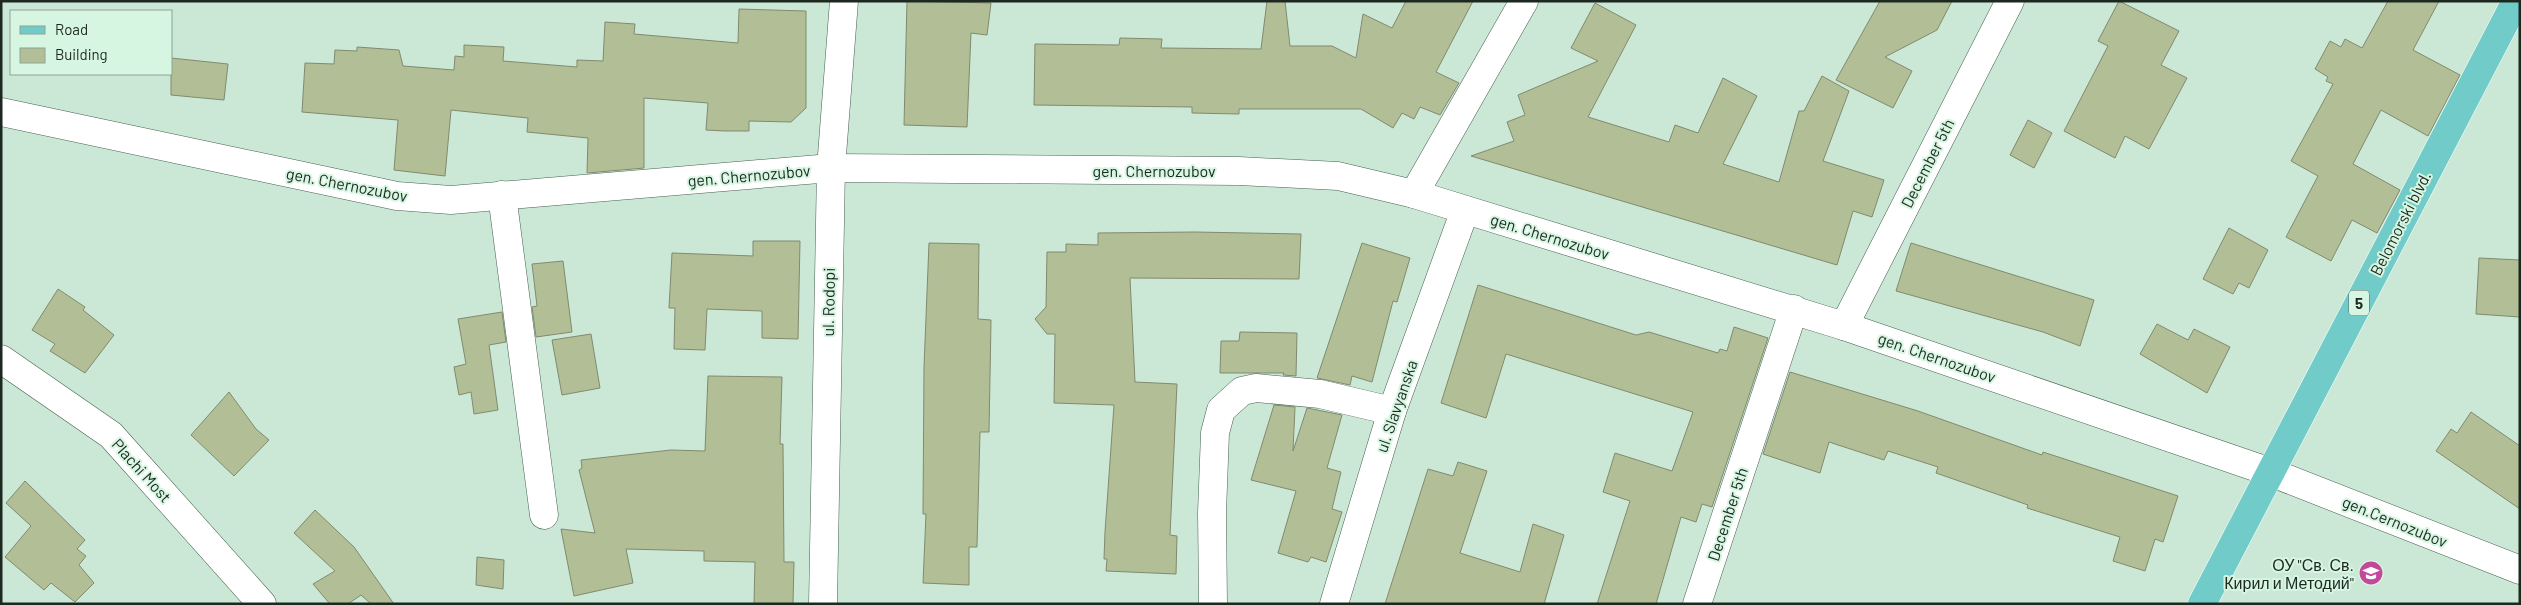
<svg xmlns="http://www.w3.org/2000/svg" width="2521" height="605" font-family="Barlow,sans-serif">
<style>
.building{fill:#b2bf96;stroke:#818a6e}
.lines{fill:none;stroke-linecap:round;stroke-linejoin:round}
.minor-casing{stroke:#476151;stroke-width:29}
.major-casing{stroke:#fff;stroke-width:29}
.minor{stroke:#fff;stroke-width:28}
.major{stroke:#70cbc9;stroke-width:28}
.labels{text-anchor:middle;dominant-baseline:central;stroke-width:4;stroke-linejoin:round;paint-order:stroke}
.shield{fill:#d7f6e2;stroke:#55665b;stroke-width:1}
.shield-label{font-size:15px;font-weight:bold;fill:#1d2821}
.street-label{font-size:16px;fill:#1d2821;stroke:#d7f6e2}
.poi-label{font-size:16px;fill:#1d2821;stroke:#d7f6e2;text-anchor:end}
</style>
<rect width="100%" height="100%" fill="#cae8d5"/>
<g class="building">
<path d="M 907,1 L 991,3 L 987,35 L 971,33 L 967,127 L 904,125 Z"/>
<path d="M 1267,1 L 1285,1 L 1290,46 L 1332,46 L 1356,58 L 1363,14 L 1392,28 L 1406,1 L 1473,1 L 1436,72 L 1459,83 L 1440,115 L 1420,107 L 1414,119 L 1402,113 L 1393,128 L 1361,109 L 1239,109 L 1239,114 L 1192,113 L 1192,107 L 1034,105 L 1035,44 L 1119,45 L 1120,38 L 1162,39 L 1161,48 L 1261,49 Z"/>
<path d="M 1880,1 L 1952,1 L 1937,30 L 1885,57 L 1912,71 L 1893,108 L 1836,80 Z"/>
<path d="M 2119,1 L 2179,31 L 2161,65 L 2187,78 L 2149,149 L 2125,136 L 2115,158 L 2064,131 L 2108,46 L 2098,41 Z"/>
<path d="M 2388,1 L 2439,1 L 2413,50 L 2460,75 L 2428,136 L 2381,110 L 2353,164 L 2400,190 L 2377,233 L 2352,220 L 2331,261 L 2286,237 L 2318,176 L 2291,161 L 2333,84 L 2326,81 L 2328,77 L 2315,69 L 2330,41 L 2341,47 L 2345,39 L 2362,48 Z"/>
<path d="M 1595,3 L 1636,25 L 1588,117 L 1669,142 L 1675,125 L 1698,133 L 1723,78 L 1757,96 L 1723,164 L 1779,182 L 1799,111 L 1804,111 L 1822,76 L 1849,91 L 1823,161 L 1884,180 L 1872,217 L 1853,211 L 1837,265 L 1471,156 L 1514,141 L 1507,122 L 1525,115 L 1518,95 L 1598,61 L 1571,48 Z"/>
<path d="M 739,9 L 806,11 L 806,108 L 791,122 L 749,121 L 749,131 L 725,131 L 706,130 L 708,103 L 644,98 L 644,168 L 587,173 L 588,138 L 527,132 L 528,118 L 451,110 L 445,176 L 394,170 L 398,120 L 302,112 L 305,63 L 334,64 L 335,50 L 357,51 L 357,47 L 399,50 L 403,66 L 454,70 L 455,56 L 464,57 L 464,45 L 504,47 L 503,61 L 577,67 L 577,60 L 603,61 L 605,22 L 635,24 L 634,34 L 738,43 Z"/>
<path d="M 171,58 L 228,64 L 224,100 L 171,95 Z"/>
<path d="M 2028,120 L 2052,133 L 2034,168 L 2010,155 Z"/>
<path d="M 2229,228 L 2268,250 L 2249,288 L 2239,283 L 2233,294 L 2203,279 Z"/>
<path d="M 1195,232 L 1301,234 L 1299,279 L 1130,278 L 1135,382 L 1177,384 L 1170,535 L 1177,536 L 1176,574 L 1106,571 L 1107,559 L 1104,559 L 1105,532 L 1114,405 L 1054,403 L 1055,334 L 1047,334 L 1035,319 L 1046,307 L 1047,252 L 1066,252 L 1066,244 L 1098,245 L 1098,233 Z"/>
<path d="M 753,241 L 800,241 L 798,339 L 762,338 L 762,311 L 707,309 L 705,350 L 674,349 L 675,308 L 669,308 L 672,253 L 753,256 Z"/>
<path d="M 929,243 L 979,244 L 978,319 L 991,320 L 989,432 L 980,432 L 977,547 L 969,547 L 969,585 L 923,583 L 926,514 L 923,514 L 924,367 Z"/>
<path d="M 1362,243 L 1410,258 L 1397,302 L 1393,301 L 1372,382 L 1352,376 L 1350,385 L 1317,378 Z"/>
<path d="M 1911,243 L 2094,300 L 2080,346 L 2043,332 L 1896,291 Z"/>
<path d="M 2479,258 L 2520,260 L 2520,317 L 2476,314 Z"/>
<path d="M 563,261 L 572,332 L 536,337 L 532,307 L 537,306 L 532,264 Z"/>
<path d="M 1478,285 L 1636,335 L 1649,332 L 1718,353 L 1720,349 L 1727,351 L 1734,327 L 1768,338 L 1712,507 L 1702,504 L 1696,522 L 1681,517 L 1656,604 L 1597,604 L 1630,501 L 1603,492 L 1615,453 L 1672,471 L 1693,412 L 1506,354 L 1486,418 L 1441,403 Z"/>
<path d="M 58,289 L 85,307 L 83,310 L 114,335 L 85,373 L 50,351 L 55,344 L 32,330 Z"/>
<path d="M 502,312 L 506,342 L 489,345 L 498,410 L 474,414 L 471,392 L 459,395 L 454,367 L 466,364 L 458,319 Z"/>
<path d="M 2157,324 L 2188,340 L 2194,329 L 2230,347 L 2207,393 L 2140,354 Z"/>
<path d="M 1240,332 L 1297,333 L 1296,376 L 1283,375 L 1284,373 L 1220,373 L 1221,341 L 1239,341 Z"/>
<path d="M 591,334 L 600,388 L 562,395 L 552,340 Z"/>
<path d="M 1790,372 L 1918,411 L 2042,455 L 2043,452 L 2178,496 L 2163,542 L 2155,539 L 2145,571 L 2113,561 L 2120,537 L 2027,508 L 2028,505 L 1936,473 L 1938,467 L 1888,451 L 1884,460 L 1829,442 L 1820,473 L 1763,454 Z"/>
<path d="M 708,376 L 782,377 L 780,444 L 783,444 L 784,562 L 794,562 L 793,604 L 754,604 L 755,562 L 704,561 L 704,551 L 626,549 L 633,583 L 574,596 L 561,529 L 595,533 L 579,470 L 582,468 L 581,460 L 671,450 L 705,451 Z"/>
<path d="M 229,392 L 256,429 L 269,440 L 234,476 L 191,435 Z"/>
<path d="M 1274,405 L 1295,407 L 1293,451 L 1307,408 L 1342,415 L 1327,468 L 1341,472 L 1332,509 L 1342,512 L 1326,562 L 1311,557 L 1308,562 L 1278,553 L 1296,491 L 1251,480 Z"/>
<path d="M 2471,412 L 2520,446 L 2520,509 L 2436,451 L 2451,429 L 2457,433 Z"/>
<path d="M 1458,462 L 1487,471 L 1460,553 L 1520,572 L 1533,524 L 1564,535 L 1544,604 L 1385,604 L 1428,469 L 1453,476 Z"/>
<path d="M 25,481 L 85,540 L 77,549 L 86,556 L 79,565 L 94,583 L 75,602 L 51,583 L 44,590 L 5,557 L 31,526 L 6,503 Z"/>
<path d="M 315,510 L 354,547 L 394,604 L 371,604 L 361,595 L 348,604 L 330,604 L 313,584 L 335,571 L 294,533 Z"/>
<path d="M 477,557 L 504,560 L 503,589 L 476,585 Z"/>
</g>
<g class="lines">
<defs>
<g id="minor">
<path d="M 1,112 L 397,196 L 451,200 L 831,168 L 1239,171 L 1338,176 L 1414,194 L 1844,326 L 2270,472 L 2520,570"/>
<path d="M 1414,194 L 1524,1"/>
<path d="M 502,195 L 544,515"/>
<path d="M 1844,326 L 2010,1"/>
<path d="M 1,359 L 111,435 L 262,604"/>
<path d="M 823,604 L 831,168 L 844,1"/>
<path d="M 1213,604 L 1212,513 L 1215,433 L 1221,410 L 1242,391 L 1256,388 L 1320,394 L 1392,411"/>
<path d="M 1334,604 L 1392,411 L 1465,210"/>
<path d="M 1697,604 L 1794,309"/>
</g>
<path id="major" d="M 2202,604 L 2516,1"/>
</defs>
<use href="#minor" class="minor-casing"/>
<use href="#major" class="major-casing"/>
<use href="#minor" class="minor"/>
<use href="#major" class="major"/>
</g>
<defs>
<symbol id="school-disc" viewBox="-11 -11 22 22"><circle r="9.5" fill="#c34899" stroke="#d7f6e2"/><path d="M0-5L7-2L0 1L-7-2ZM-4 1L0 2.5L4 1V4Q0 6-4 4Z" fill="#fff"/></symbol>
</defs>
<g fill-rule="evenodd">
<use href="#school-disc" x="2357" y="559" width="28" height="28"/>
</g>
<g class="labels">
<rect class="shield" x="2349" y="290.5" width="20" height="25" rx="4"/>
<g class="shield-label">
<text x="2359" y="303">5</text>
</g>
<g class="street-label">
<text transform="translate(1927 163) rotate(-63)">December 5th</text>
<text x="1154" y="170">gen. Chernozubov</text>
<text transform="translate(749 175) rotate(-5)">gen. Chernozubov</text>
<text transform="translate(347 184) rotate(11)">gen. Chernozubov</text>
<text transform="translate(2400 223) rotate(-63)">Belomorski blvd.</text>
<text transform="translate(1550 236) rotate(17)">gen. Chernozubov</text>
<text transform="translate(828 302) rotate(-89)">ul. Rodopi</text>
<text transform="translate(1937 357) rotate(19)">gen. Chernozubov</text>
<text transform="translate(1396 406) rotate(-71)">ul. Slavyanska</text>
<text transform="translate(142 470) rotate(48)">Plachi Most</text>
<text transform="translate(1727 514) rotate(-72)">December 5th</text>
<text transform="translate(2395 521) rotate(22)">gen.Cernozubov</text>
</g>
<g class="poi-label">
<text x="2354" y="564">ОУ "Св. Св.<tspan x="2354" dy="18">Кирил и Методий"</tspan></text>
</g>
</g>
<rect width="2521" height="605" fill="none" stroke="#1d2821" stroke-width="5"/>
<rect x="10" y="10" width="162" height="65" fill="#d7f6e2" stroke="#8da495"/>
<rect x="20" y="26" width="25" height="8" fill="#70cbc9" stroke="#8da495"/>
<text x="55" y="35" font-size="15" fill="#1d2821">Road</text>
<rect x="20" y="48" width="25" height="15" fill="#b2bf96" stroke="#8da495"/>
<text x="55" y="60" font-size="15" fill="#1d2821">Building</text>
</svg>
